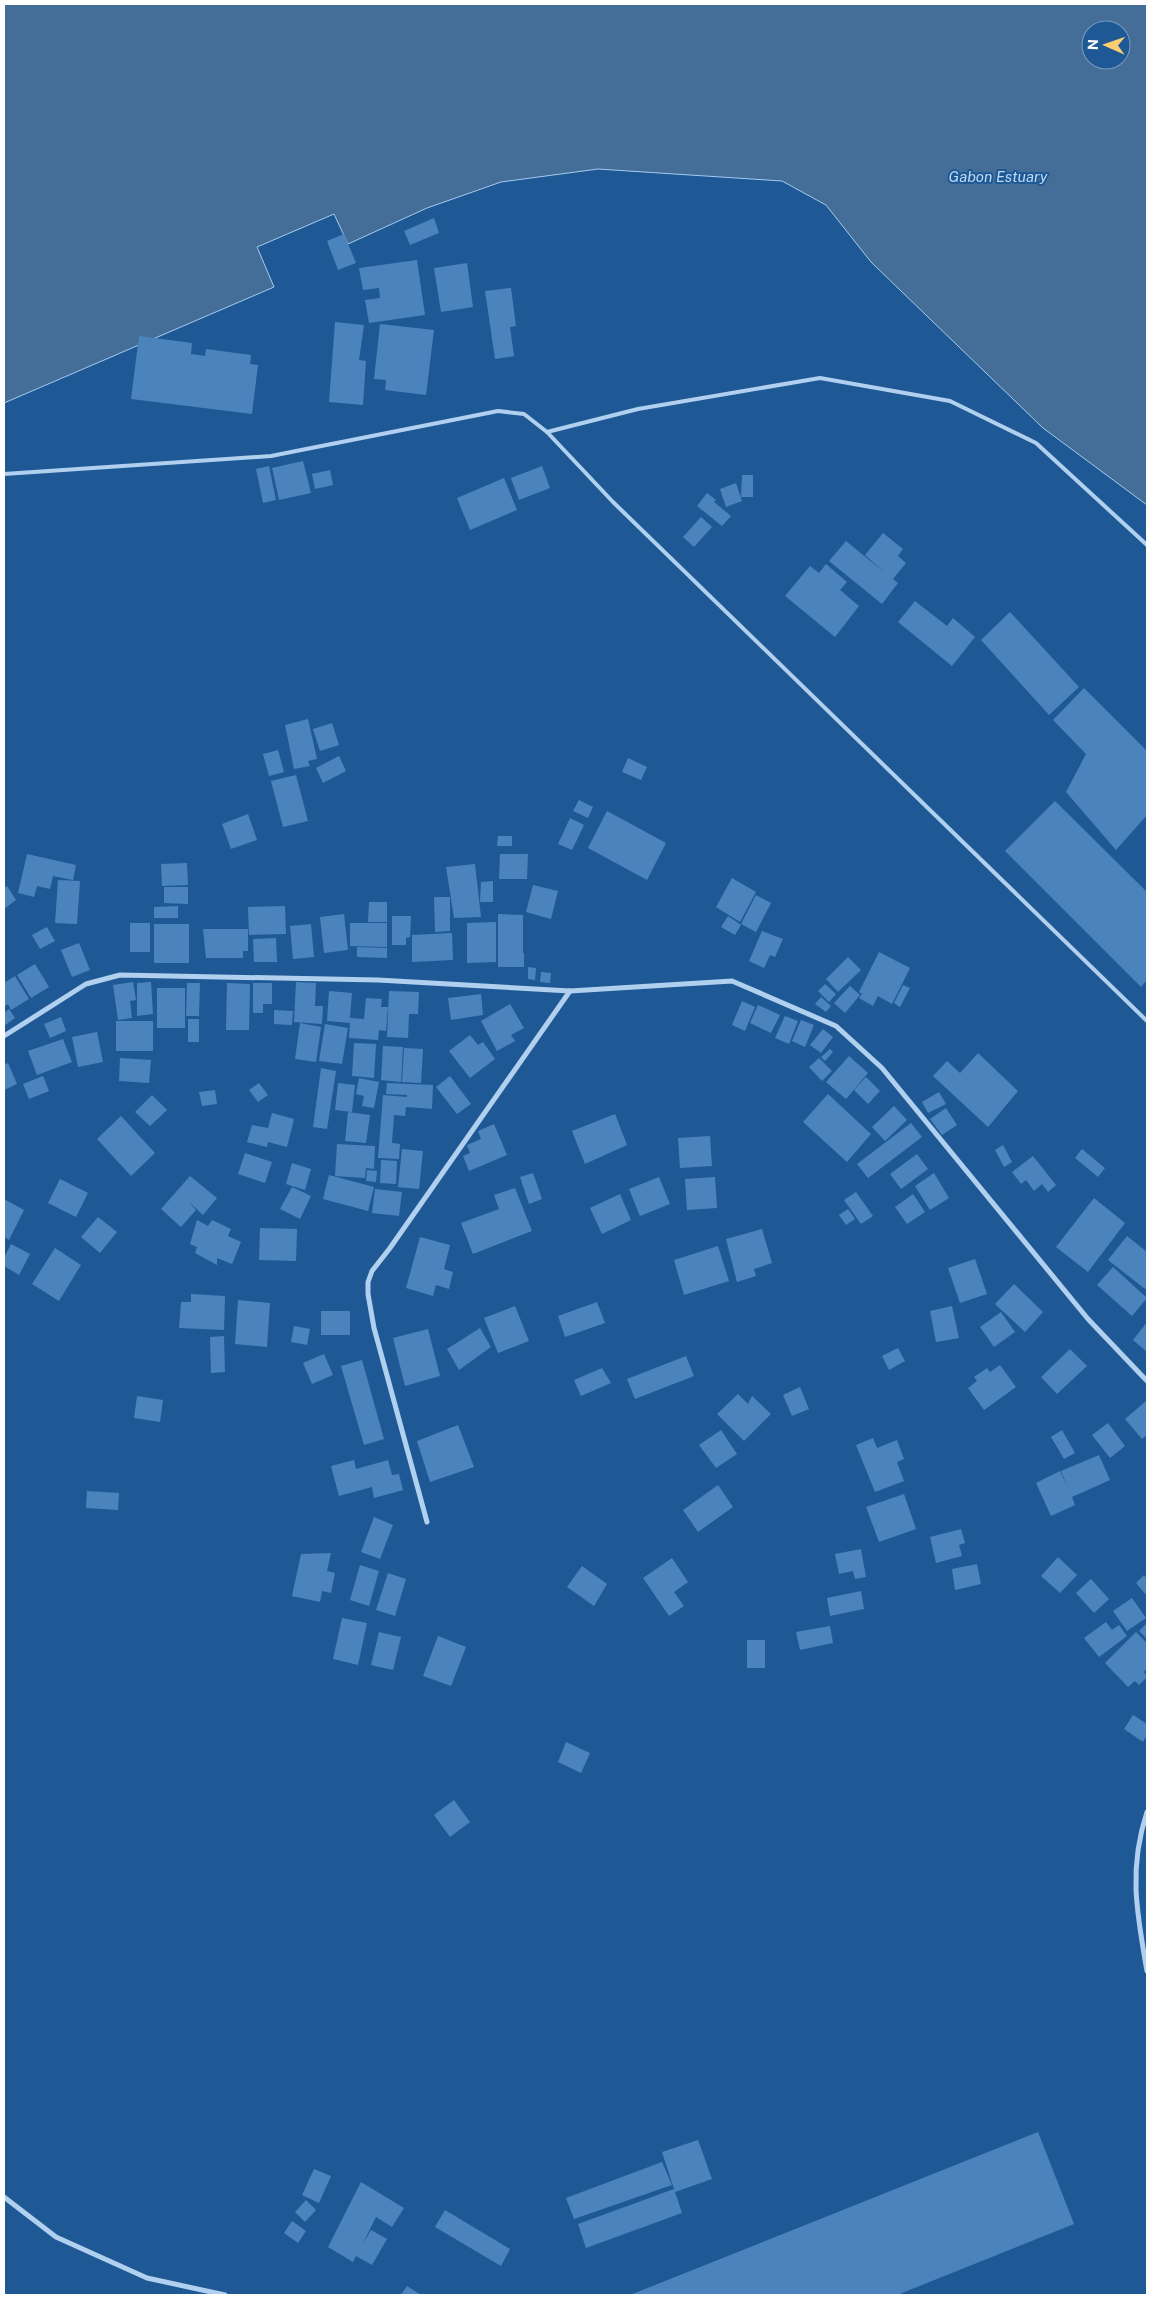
<svg xmlns="http://www.w3.org/2000/svg" width="1151" height="2299" font-family="'Public Sans',sans-serif">
<style>
.water{fill:#446d97;stroke:#a5ccf0;fill-rule:evenodd}
.building{fill:#4b84bd}
.lines{fill:none;stroke-linecap:round;stroke-linejoin:round}
.lane{stroke:#b1d0ef;stroke-width:4}
.street{stroke:#b1d0ef;stroke-width:5}
.labels{text-anchor:middle;dominant-baseline:central;stroke-width:4;stroke-linejoin:round;paint-order:stroke}
.water-label{font-size:15px;font-style:italic;fill:#bedaf5;stroke:#1e5995}
</style>
<rect width="100%" height="100%" fill="#1e5995"/>
<path class="water" d="M 4,4 L 1147,4 L 1147,505 L 1043,428 L 871,262 L 826,205 L 782,181 L 598,169 L 501,182 L 427,208 L 348,244 L 334,214 L 257,247 L 274,287 L 4,403 ZM 1091,30 L 1121,30 L 1121,60 L 1091,60 Z"/>
<g class="building">
<path d="M 434,218 L 439,233 L 410,245 L 404,231 Z"/>
<path d="M 344,234 L 356,263 L 338,270 L 327,241 Z"/>
<path d="M 417,260 L 425,315 L 369,323 L 365,300 L 380,298 L 379,288 L 363,290 L 359,268 Z"/>
<path d="M 467,263 L 473,307 L 441,312 L 434,268 Z"/>
<path d="M 511,288 L 516,326 L 510,327 L 514,356 L 495,359 L 485,291 Z"/>
<path d="M 335,322 L 364,325 L 359,360 L 366,361 L 363,405 L 329,402 Z"/>
<path d="M 380,324 L 434,330 L 426,395 L 385,390 L 386,380 L 374,379 Z"/>
<path d="M 139,336 L 192,343 L 191,354 L 205,356 L 206,349 L 251,355 L 250,364 L 258,365 L 252,414 L 131,399 Z"/>
<path d="M 303,461 L 311,493 L 279,500 L 272,468 Z"/>
<path d="M 269,466 L 276,500 L 263,503 L 256,469 Z"/>
<path d="M 542,466 L 550,488 L 519,500 L 511,478 Z"/>
<path d="M 330,470 L 333,485 L 315,489 L 312,474 Z"/>
<path d="M 742,475 L 753,475 L 753,497 L 741,497 Z"/>
<path d="M 504,478 L 517,510 L 470,530 L 457,498 Z"/>
<path d="M 736,483 L 742,501 L 726,507 L 720,489 Z"/>
<path d="M 707,493 L 716,500 L 714,502 L 731,516 L 722,526 L 697,506 Z"/>
<path d="M 701,517 L 712,527 L 694,547 L 683,537 Z"/>
<path d="M 883,533 L 903,549 L 898,556 L 906,563 L 893,579 L 898,583 L 882,604 L 829,561 L 846,541 L 885,573 L 865,555 Z"/>
<path d="M 826,564 L 847,582 L 840,590 L 859,606 L 835,637 L 785,596 L 810,566 L 819,573 Z"/>
<path d="M 915,601 L 947,626 L 953,618 L 975,637 L 952,666 L 898,622 Z"/>
<path d="M 1010,612 L 1079,687 L 1049,715 L 981,640 Z"/>
<path d="M 1084,688 L 1147,751 L 1147,815 L 1116,850 L 1066,792 L 1086,754 L 1053,720 Z"/>
<path d="M 308,719 L 317,759 L 308,761 L 310,766 L 294,769 L 285,725 Z"/>
<path d="M 332,723 L 339,745 L 320,751 L 313,729 Z"/>
<path d="M 278,750 L 284,772 L 269,776 L 263,754 Z"/>
<path d="M 339,756 L 346,771 L 323,783 L 316,768 Z"/>
<path d="M 628,758 L 647,767 L 641,780 L 622,772 Z"/>
<path d="M 296,775 L 308,821 L 283,827 L 271,781 Z"/>
<path d="M 579,800 L 593,807 L 588,818 L 573,811 Z"/>
<path d="M 1055,801 L 1147,892 L 1147,980 L 1141,987 L 1005,851 Z"/>
<path d="M 607,811 L 666,843 L 647,880 L 588,848 Z"/>
<path d="M 248,814 L 257,840 L 231,849 L 222,824 Z"/>
<path d="M 570,818 L 584,825 L 572,850 L 558,844 Z"/>
<path d="M 498,836 L 512,836 L 512,846 L 497,846 Z"/>
<path d="M 27,854 L 76,865 L 73,880 L 53,876 L 50,889 L 37,886 L 34,897 L 18,893 Z"/>
<path d="M 500,854 L 528,854 L 527,879 L 499,879 Z"/>
<path d="M 187,863 L 188,885 L 162,886 L 161,864 Z"/>
<path d="M 475,864 L 481,917 L 454,918 L 446,867 Z"/>
<path d="M 732,878 L 756,892 L 740,922 L 716,907 Z"/>
<path d="M 58,880 L 80,881 L 77,924 L 55,923 Z"/>
<path d="M 493,881 L 493,902 L 480,902 L 481,882 Z"/>
<path d="M 533,885 L 558,891 L 551,919 L 526,912 Z"/>
<path d="M 7,886 L 16,900 L 4,909 L 4,888 Z"/>
<path d="M 164,887 L 188,887 L 188,904 L 164,903 Z"/>
<path d="M 756,895 L 771,903 L 756,932 L 741,924 Z"/>
<path d="M 434,897 L 450,897 L 450,931 L 435,932 Z"/>
<path d="M 369,902 L 387,902 L 387,922 L 368,922 Z"/>
<path d="M 178,906 L 178,918 L 154,918 L 154,907 Z"/>
<path d="M 285,906 L 286,934 L 249,935 L 248,907 Z"/>
<path d="M 344,914 L 348,950 L 324,953 L 320,917 Z"/>
<path d="M 498,914 L 523,915 L 523,953 L 511,953 L 524,953 L 524,967 L 498,967 Z"/>
<path d="M 392,916 L 411,916 L 410,937 L 406,938 L 406,945 L 392,945 Z"/>
<path d="M 728,916 L 741,925 L 735,935 L 721,927 Z"/>
<path d="M 496,922 L 496,962 L 467,963 L 467,923 Z"/>
<rect x="130" y="923" width="20" height="29"/>
<path d="M 350,923 L 387,923 L 387,947 L 350,946 Z"/>
<rect x="154" y="924" width="35" height="39"/>
<path d="M 311,924 L 314,957 L 293,959 L 290,926 Z"/>
<path d="M 47,927 L 55,941 L 40,949 L 32,935 Z"/>
<path d="M 203,929 L 248,929 L 248,951 L 243,951 L 243,958 L 206,958 Z"/>
<path d="M 762,931 L 783,939 L 775,957 L 770,955 L 764,968 L 749,961 Z"/>
<path d="M 452,933 L 453,960 L 412,962 L 412,935 Z"/>
<path d="M 276,938 L 277,962 L 254,962 L 253,939 Z"/>
<path d="M 79,943 L 90,970 L 72,977 L 61,950 Z"/>
<path d="M 357,947 L 387,948 L 387,958 L 357,957 Z"/>
<path d="M 879,952 L 910,968 L 892,1004 L 878,996 L 873,1006 L 859,998 L 862,994 L 859,992 Z"/>
<path d="M 848,957 L 861,970 L 838,992 L 826,979 Z"/>
<path d="M 35,964 L 49,987 L 31,998 L 17,975 Z"/>
<path d="M 528,967 L 536,968 L 535,980 L 528,979 Z"/>
<path d="M 541,972 L 551,973 L 550,983 L 540,982 Z"/>
<path d="M 15,976 L 29,999 L 11,1010 L 8,1004 L 4,1007 L 4,983 Z"/>
<path d="M 133,982 L 136,1000 L 130,1001 L 132,1018 L 118,1020 L 113,985 Z"/>
<path d="M 151,982 L 153,1014 L 137,1016 L 137,983 Z"/>
<path d="M 296,982 L 316,983 L 315,1006 L 323,1006 L 322,1024 L 294,1022 Z"/>
<path d="M 187,983 L 200,983 L 199,1016 L 186,1016 Z"/>
<path d="M 227,983 L 250,984 L 249,1030 L 226,1030 Z"/>
<path d="M 253,983 L 272,983 L 272,1004 L 263,1004 L 263,1013 L 253,1013 Z"/>
<path d="M 825,984 L 836,994 L 829,1002 L 818,991 Z"/>
<path d="M 903,985 L 910,988 L 900,1007 L 894,1003 Z"/>
<path d="M 850,986 L 860,995 L 845,1013 L 834,1003 Z"/>
<rect x="157" y="988" width="28" height="40"/>
<path d="M 329,991 L 352,993 L 350,1018 L 364,1019 L 366,998 L 382,999 L 381,1007 L 388,1007 L 386,1031 L 379,1030 L 378,1040 L 349,1038 L 350,1023 L 327,1021 Z"/>
<path d="M 389,991 L 419,992 L 418,1014 L 409,1014 L 408,1038 L 387,1037 Z"/>
<path d="M 481,994 L 483,1015 L 451,1020 L 448,998 Z"/>
<path d="M 821,997 L 831,1006 L 826,1012 L 815,1004 Z"/>
<path d="M 742,1001 L 755,1007 L 745,1031 L 732,1025 Z"/>
<path d="M 510,1004 L 524,1028 L 511,1035 L 515,1041 L 497,1051 L 481,1021 Z"/>
<path d="M 758,1005 L 780,1015 L 771,1033 L 750,1023 Z"/>
<path d="M 9,1009 L 15,1018 L 4,1026 L 4,1013 Z"/>
<path d="M 274,1010 L 293,1011 L 292,1025 L 274,1024 Z"/>
<path d="M 785,1016 L 798,1021 L 789,1044 L 775,1038 Z"/>
<path d="M 61,1017 L 66,1031 L 50,1038 L 44,1024 Z"/>
<rect x="188" y="1019" width="11" height="23"/>
<path d="M 801,1020 L 814,1025 L 805,1047 L 792,1041 Z"/>
<rect x="116" y="1021" width="37" height="30"/>
<path d="M 300,1023 L 321,1027 L 316,1062 L 295,1059 Z"/>
<path d="M 325,1024 L 348,1028 L 342,1064 L 319,1061 Z"/>
<path d="M 823,1029 L 833,1037 L 821,1053 L 810,1045 Z"/>
<path d="M 97,1032 L 103,1062 L 78,1067 L 72,1037 Z"/>
<path d="M 470,1035 L 478,1045 L 483,1042 L 495,1059 L 470,1078 L 449,1051 Z"/>
<path d="M 63,1039 L 72,1062 L 37,1075 L 28,1051 Z"/>
<path d="M 354,1043 L 376,1044 L 374,1078 L 352,1076 Z"/>
<path d="M 383,1046 L 403,1047 L 401,1082 L 381,1080 Z"/>
<path d="M 404,1048 L 423,1049 L 421,1083 L 402,1082 Z"/>
<path d="M 830,1049 L 833,1052 L 825,1061 L 821,1057 Z"/>
<path d="M 978,1053 L 1018,1091 L 988,1127 L 933,1076 L 947,1061 L 960,1073 Z"/>
<path d="M 849,1056 L 868,1073 L 846,1099 L 826,1082 Z"/>
<path d="M 120,1058 L 151,1060 L 149,1083 L 119,1081 Z"/>
<path d="M 819,1058 L 832,1071 L 822,1081 L 809,1067 Z"/>
<path d="M 8,1063 L 17,1084 L 4,1090 L 4,1065 Z"/>
<path d="M 321,1068 L 336,1071 L 327,1129 L 313,1127 Z"/>
<path d="M 43,1076 L 49,1091 L 29,1099 L 23,1084 Z"/>
<path d="M 450,1076 L 471,1104 L 457,1114 L 436,1087 Z"/>
<path d="M 866,1077 L 880,1091 L 868,1104 L 854,1090 Z"/>
<path d="M 359,1078 L 379,1082 L 374,1108 L 362,1106 L 364,1096 L 356,1094 Z"/>
<path d="M 259,1083 L 268,1095 L 258,1102 L 249,1090 Z"/>
<path d="M 338,1083 L 355,1085 L 352,1112 L 335,1110 Z"/>
<path d="M 387,1083 L 433,1085 L 432,1109 L 406,1107 L 405,1116 L 394,1115 L 392,1143 L 400,1144 L 399,1159 L 378,1158 L 383,1095 L 407,1097 L 407,1095 L 386,1094 Z"/>
<path d="M 215,1090 L 217,1104 L 202,1106 L 199,1092 Z"/>
<path d="M 939,1092 L 946,1104 L 928,1113 L 922,1102 Z"/>
<path d="M 828,1094 L 871,1134 L 847,1162 L 803,1122 Z"/>
<path d="M 152,1095 L 167,1110 L 150,1126 L 135,1112 Z"/>
<path d="M 894,1106 L 907,1120 L 885,1141 L 872,1127 Z"/>
<path d="M 946,1108 L 957,1125 L 942,1135 L 930,1119 Z"/>
<path d="M 348,1112 L 370,1115 L 366,1143 L 345,1141 Z"/>
<path d="M 272,1113 L 294,1119 L 287,1147 L 268,1142 L 267,1147 L 247,1142 L 252,1125 L 268,1128 Z"/>
<path d="M 615,1114 L 627,1145 L 585,1164 L 572,1131 Z"/>
<path d="M 121,1116 L 155,1153 L 131,1176 L 97,1139 Z"/>
<path d="M 911,1123 L 922,1137 L 868,1178 L 857,1164 Z"/>
<path d="M 494,1124 L 507,1155 L 469,1171 L 463,1156 L 470,1153 L 467,1145 L 481,1139 L 478,1131 Z"/>
<path d="M 710,1136 L 712,1166 L 680,1168 L 678,1138 Z"/>
<path d="M 337,1144 L 375,1146 L 374,1169 L 366,1168 L 365,1178 L 335,1176 Z"/>
<path d="M 1003,1145 L 1012,1162 L 1004,1167 L 995,1150 Z"/>
<path d="M 402,1149 L 423,1151 L 419,1189 L 398,1187 Z"/>
<path d="M 1082,1149 L 1105,1168 L 1098,1177 L 1075,1158 Z"/>
<path d="M 245,1153 L 272,1162 L 265,1183 L 238,1174 Z"/>
<path d="M 917,1154 L 928,1169 L 901,1189 L 890,1174 Z"/>
<path d="M 1033,1156 L 1056,1185 L 1048,1192 L 1042,1184 L 1034,1191 L 1026,1180 L 1021,1184 L 1012,1172 Z"/>
<path d="M 381,1160 L 397,1161 L 396,1184 L 380,1183 Z"/>
<path d="M 292,1163 L 311,1169 L 305,1190 L 286,1184 Z"/>
<path d="M 367,1170 L 377,1171 L 376,1182 L 366,1181 Z"/>
<path d="M 533,1173 L 542,1199 L 529,1204 L 520,1177 Z"/>
<path d="M 934,1173 L 949,1198 L 930,1210 L 915,1186 Z"/>
<path d="M 329,1175 L 374,1187 L 368,1211 L 323,1199 Z"/>
<path d="M 190,1176 L 217,1198 L 203,1215 L 188,1201 L 196,1210 L 181,1227 L 161,1209 Z"/>
<path d="M 659,1177 L 670,1204 L 640,1216 L 629,1189 Z"/>
<path d="M 715,1177 L 717,1208 L 687,1210 L 685,1179 Z"/>
<path d="M 60,1179 L 88,1193 L 76,1217 L 48,1203 Z"/>
<path d="M 292,1187 L 311,1196 L 300,1219 L 280,1209 Z"/>
<path d="M 515,1188 L 532,1231 L 473,1254 L 461,1223 L 499,1209 L 494,1195 Z"/>
<path d="M 375,1189 L 402,1192 L 399,1216 L 372,1213 Z"/>
<path d="M 856,1192 L 873,1216 L 861,1224 L 844,1200 Z"/>
<path d="M 620,1194 L 631,1220 L 602,1234 L 590,1208 Z"/>
<path d="M 913,1194 L 925,1212 L 907,1224 L 895,1207 Z"/>
<path d="M 1094,1198 L 1125,1223 L 1088,1272 L 1056,1247 Z"/>
<path d="M 4,1199 L 24,1210 L 9,1240 L 4,1237 Z"/>
<path d="M 848,1209 L 855,1219 L 846,1225 L 839,1215 Z"/>
<path d="M 98,1217 L 117,1232 L 100,1253 L 81,1237 Z"/>
<path d="M 197,1220 L 208,1226 L 212,1220 L 231,1229 L 228,1236 L 241,1242 L 232,1264 L 217,1258 L 217,1265 L 195,1253 L 197,1247 L 190,1244 Z"/>
<path d="M 260,1228 L 297,1229 L 296,1261 L 259,1260 Z"/>
<path d="M 762,1229 L 772,1263 L 754,1269 L 756,1276 L 737,1282 L 726,1239 Z"/>
<path d="M 1127,1236 L 1147,1252 L 1147,1287 L 1145,1289 L 1108,1260 Z"/>
<path d="M 420,1237 L 450,1245 L 444,1269 L 453,1272 L 449,1289 L 436,1285 L 433,1296 L 406,1288 Z"/>
<path d="M 11,1244 L 30,1254 L 19,1275 L 4,1266 L 4,1258 Z"/>
<path d="M 718,1246 L 729,1281 L 684,1295 L 674,1260 Z"/>
<path d="M 55,1248 L 81,1265 L 59,1301 L 32,1284 Z"/>
<path d="M 975,1259 L 987,1294 L 960,1303 L 948,1268 Z"/>
<path d="M 1113,1267 L 1147,1298 L 1132,1316 L 1097,1285 Z"/>
<path d="M 1014,1284 L 1043,1312 L 1025,1332 L 995,1304 Z"/>
<path d="M 191,1294 L 225,1296 L 224,1330 L 179,1328 L 181,1302 L 191,1302 Z"/>
<path d="M 238,1300 L 270,1303 L 267,1347 L 235,1344 Z"/>
<path d="M 597,1302 L 605,1323 L 565,1337 L 558,1316 Z"/>
<path d="M 515,1306 L 529,1341 L 498,1353 L 484,1318 Z"/>
<path d="M 952,1306 L 959,1338 L 936,1342 L 930,1311 Z"/>
<rect x="321" y="1311" width="29" height="24"/>
<path d="M 1001,1312 L 1015,1332 L 994,1347 L 980,1327 Z"/>
<path d="M 1147,1322 L 1147,1352 L 1133,1340 Z"/>
<path d="M 294,1326 L 310,1329 L 307,1345 L 291,1342 Z"/>
<path d="M 480,1328 L 491,1347 L 459,1370 L 447,1349 Z"/>
<path d="M 428,1329 L 440,1376 L 405,1386 L 393,1338 Z"/>
<path d="M 224,1336 L 225,1372 L 211,1373 L 210,1337 Z"/>
<path d="M 898,1348 L 905,1361 L 889,1370 L 882,1356 Z"/>
<path d="M 1070,1349 L 1087,1366 L 1057,1394 L 1041,1377 Z"/>
<path d="M 324,1354 L 333,1375 L 312,1384 L 303,1363 Z"/>
<path d="M 686,1356 L 694,1376 L 635,1399 L 627,1379 Z"/>
<path d="M 362,1360 L 384,1439 L 364,1445 L 341,1366 Z"/>
<path d="M 1000,1365 L 1016,1387 L 984,1410 L 968,1388 L 977,1381 L 974,1377 L 987,1368 L 990,1372 Z"/>
<path d="M 602,1368 L 611,1383 L 581,1396 L 574,1380 Z"/>
<path d="M 800,1387 L 809,1409 L 792,1416 L 783,1395 Z"/>
<path d="M 738,1394 L 748,1404 L 752,1396 L 771,1414 L 744,1441 L 717,1414 Z"/>
<path d="M 137,1396 L 163,1400 L 160,1422 L 134,1418 Z"/>
<path d="M 1146,1401 L 1147,1435 L 1142,1439 L 1125,1419 Z"/>
<path d="M 1108,1423 L 1125,1446 L 1110,1458 L 1092,1435 Z"/>
<path d="M 458,1425 L 474,1467 L 430,1482 L 417,1441 Z"/>
<path d="M 721,1430 L 737,1454 L 716,1468 L 699,1445 Z"/>
<path d="M 1062,1430 L 1075,1453 L 1064,1459 L 1051,1437 Z"/>
<path d="M 873,1438 L 877,1448 L 897,1440 L 904,1459 L 897,1462 L 904,1481 L 875,1492 L 856,1445 Z"/>
<path d="M 1099,1455 L 1110,1480 L 1072,1497 L 1075,1505 L 1051,1516 L 1036,1483 L 1060,1471 L 1068,1488 L 1061,1471 Z"/>
<path d="M 354,1460 L 356,1469 L 388,1460 L 392,1475 L 399,1474 L 403,1490 L 374,1498 L 372,1487 L 339,1496 L 331,1466 Z"/>
<path d="M 718,1485 L 733,1507 L 698,1532 L 683,1510 Z"/>
<path d="M 87,1491 L 119,1493 L 118,1510 L 86,1508 Z"/>
<path d="M 904,1494 L 916,1529 L 879,1542 L 866,1507 Z"/>
<path d="M 374,1517 L 393,1525 L 380,1559 L 361,1552 Z"/>
<path d="M 961,1529 L 965,1543 L 959,1545 L 962,1556 L 936,1563 L 930,1537 Z"/>
<path d="M 861,1549 L 866,1577 L 855,1579 L 853,1571 L 839,1574 L 835,1554 Z"/>
<path d="M 331,1553 L 327,1571 L 335,1573 L 331,1593 L 322,1591 L 320,1602 L 292,1596 L 301,1554 Z"/>
<path d="M 1058,1557 L 1077,1575 L 1060,1593 L 1041,1576 Z"/>
<path d="M 672,1558 L 688,1582 L 674,1592 L 684,1606 L 669,1616 L 643,1578 Z"/>
<path d="M 977,1564 L 981,1584 L 955,1590 L 952,1569 Z"/>
<path d="M 360,1565 L 379,1571 L 369,1606 L 350,1600 Z"/>
<path d="M 582,1566 L 607,1584 L 594,1606 L 567,1587 Z"/>
<path d="M 388,1573 L 406,1579 L 395,1616 L 376,1610 Z"/>
<path d="M 1144,1575 L 1147,1579 L 1147,1596 L 1136,1583 Z"/>
<path d="M 1091,1579 L 1109,1599 L 1094,1613 L 1076,1593 Z"/>
<path d="M 861,1591 L 864,1609 L 830,1616 L 827,1598 Z"/>
<path d="M 1132,1598 L 1146,1618 L 1127,1631 L 1113,1611 Z"/>
<path d="M 342,1618 L 367,1623 L 358,1665 L 333,1659 Z"/>
<path d="M 1106,1622 L 1112,1630 L 1119,1625 L 1127,1636 L 1099,1657 L 1084,1638 Z"/>
<path d="M 1147,1623 L 1147,1639 L 1139,1631 Z"/>
<path d="M 830,1626 L 833,1643 L 800,1650 L 796,1632 Z"/>
<path d="M 379,1632 L 401,1637 L 393,1670 L 371,1665 Z"/>
<path d="M 1136,1632 L 1147,1643 L 1147,1668 L 1144,1672 L 1147,1677 L 1139,1685 L 1135,1681 L 1128,1687 L 1105,1663 Z"/>
<path d="M 438,1636 L 466,1647 L 451,1686 L 423,1676 Z"/>
<rect x="747" y="1640" width="18" height="28"/>
<path d="M 1133,1715 L 1147,1724 L 1147,1735 L 1143,1742 L 1124,1729 Z"/>
<path d="M 566,1742 L 590,1753 L 581,1773 L 558,1762 Z"/>
<path d="M 454,1800 L 470,1822 L 450,1837 L 434,1815 Z"/>
<path d="M 1038,2132 L 1074,2224 L 897,2295 L 630,2295 Z"/>
<path d="M 698,2140 L 712,2179 L 675,2192 L 682,2213 L 586,2248 L 578,2224 L 674,2189 L 662,2152 Z"/>
<path d="M 662,2162 L 672,2185 L 574,2219 L 566,2198 Z"/>
<path d="M 314,2169 L 331,2176 L 319,2203 L 302,2195 Z"/>
<path d="M 361,2182 L 404,2208 L 392,2227 L 376,2217 L 362,2245 L 371,2230 L 387,2239 L 372,2265 L 356,2256 L 353,2262 L 328,2247 Z"/>
<path d="M 306,2200 L 316,2210 L 305,2222 L 295,2212 Z"/>
<path d="M 445,2210 L 510,2249 L 501,2266 L 435,2227 Z"/>
<path d="M 292,2221 L 306,2231 L 298,2243 L 284,2233 Z"/>
<path d="M 407,2286 L 421,2295 L 401,2295 Z"/>
</g>
<g class="lines">
<g class="lane">
<path d="M 547,432 L 638,409 L 820,378 L 950,401 L 1036,443 L 1147,545"/>
<path d="M 4,474 L 271,456 L 498,411 L 524,414 L 547,432 L 613,502 L 1147,1021"/>
</g>
<g class="street">
<path d="M 4,1036 L 86,984 L 120,975 L 378,980 L 570,991 L 732,981 L 836,1026 L 882,1068 L 1088,1319 L 1147,1381"/>
<path d="M 427,1522 L 374,1328 L 368,1294 L 368,1282 L 372,1271 L 390,1248 L 570,991"/>
<path d="M 1147,1812 C 1128,1869 1137,1914 1147,1971"/>
<path d="M 4,2197 L 56,2237 L 147,2278 L 225,2295"/>
</g>
</g>
<g class="labels">
<g class="water-label">
<text x="998" y="176">Gabon Estuary</text>
</g>
</g>
<rect width="1151" height="2299" fill="none" stroke="#ffffff" stroke-width="10"/>
<g transform="translate(1106 45) rotate(272)"><circle r="24" fill="#1e5995" stroke="#789bbf"/>
<path d="M0-4L9 19L0 12L-9 19Z" fill="#fdcd71"/>
<text y="-8" font-size="14" font-weight="bold" text-anchor="middle" fill="#ffffff">N</text>
</g>
</svg>
